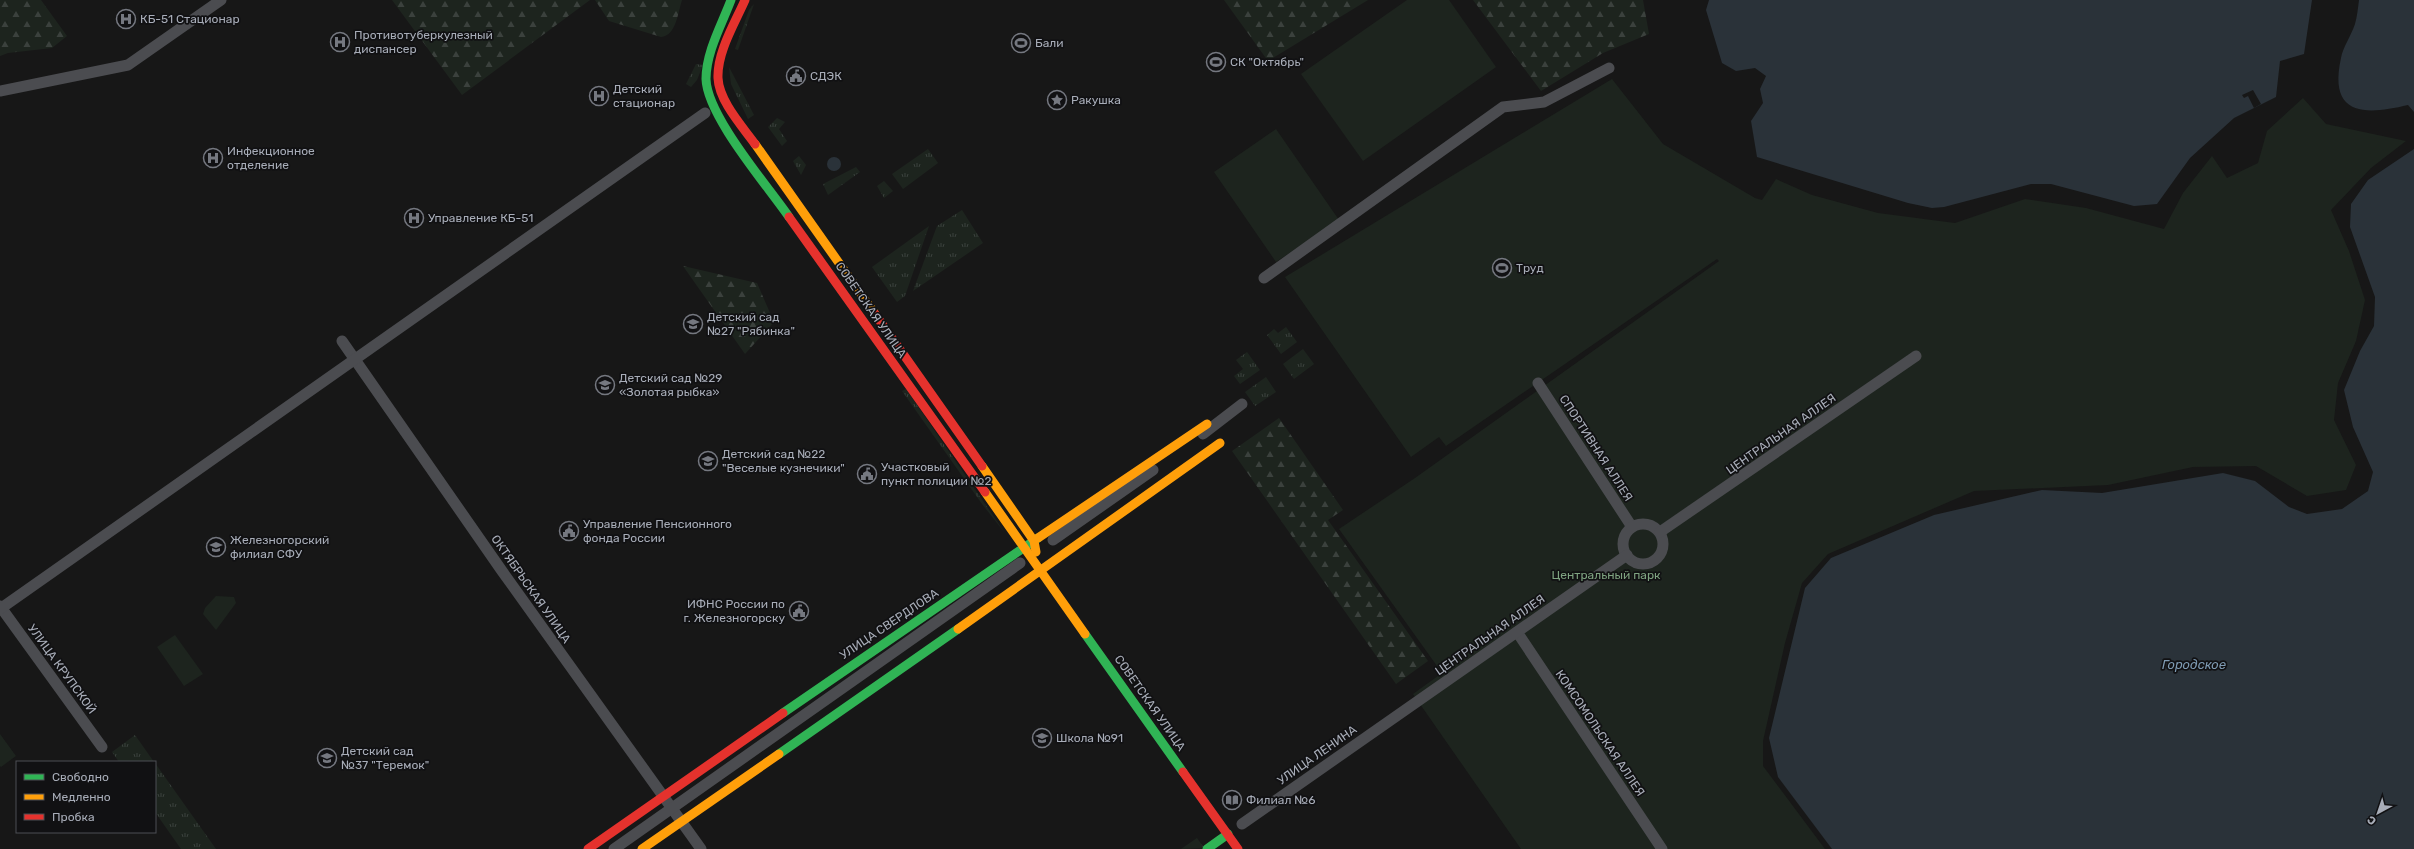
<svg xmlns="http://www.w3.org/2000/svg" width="2414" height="849" font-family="Rubik,sans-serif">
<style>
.grass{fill:url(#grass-tufts)}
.forest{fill:url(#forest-firs)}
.park{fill:#1d241e}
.water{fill:#2a3239}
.pier{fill:#171717}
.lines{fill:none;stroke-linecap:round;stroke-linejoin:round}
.street{stroke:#4b4c50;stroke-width:11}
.fast{stroke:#30b455;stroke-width:9}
.slow{stroke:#ff9f0a;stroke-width:9}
.jam{stroke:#e5322d;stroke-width:9}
.labels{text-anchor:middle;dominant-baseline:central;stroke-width:3.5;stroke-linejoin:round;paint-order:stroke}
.poi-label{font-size:12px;fill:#a8adb8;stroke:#111113;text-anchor:start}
.street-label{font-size:12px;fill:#a8adb8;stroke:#111113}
.park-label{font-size:12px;fill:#7fa381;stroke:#111113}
.water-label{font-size:13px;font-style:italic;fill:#7f9bb3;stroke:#111113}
</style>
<defs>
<pattern id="grass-tufts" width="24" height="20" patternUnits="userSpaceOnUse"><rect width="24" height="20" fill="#1d241e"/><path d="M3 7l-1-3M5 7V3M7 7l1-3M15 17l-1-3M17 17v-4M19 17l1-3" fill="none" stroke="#3b413d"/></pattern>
<pattern id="forest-firs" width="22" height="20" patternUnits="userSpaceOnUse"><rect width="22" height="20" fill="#1d241e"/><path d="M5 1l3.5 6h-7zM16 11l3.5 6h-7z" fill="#3b413d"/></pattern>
</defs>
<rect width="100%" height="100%" fill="#171717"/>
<g class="grass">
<path d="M 754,4 L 738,50 L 735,49 L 749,10 Z"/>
<path d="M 696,64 L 703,65 L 697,80 L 691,87 L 686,84 Z"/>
<path d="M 729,67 L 754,115 L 748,119 L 731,84 Z"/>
<path d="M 777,118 L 785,122 L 779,129 L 787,141 L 782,146 L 768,127 Z"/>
<path d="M 928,149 L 938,163 L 903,189 L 892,174 Z"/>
<path d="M 799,156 L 806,165 L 801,175 L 793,161 Z"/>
<path d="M 856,167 L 860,172 L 828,195 L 823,184 Z"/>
<path d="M 884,181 L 893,191 L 884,198 L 877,186 Z"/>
<path d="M 962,210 L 983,243 L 913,291 L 937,226 Z"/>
<path d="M 929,226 L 905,296 L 897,302 L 872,267 Z"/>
<path d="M 1286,327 L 1297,342 L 1281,354 L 1267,335 L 1274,329 L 1278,333 Z"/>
<path d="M 1303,349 L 1314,364 L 1294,379 L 1283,364 Z"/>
<path d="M 1247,352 L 1260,370 L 1240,384 L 1234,376 L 1243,369 L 1236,360 Z"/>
<path d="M 1266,377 L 1276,392 L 1255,406 L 1245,392 Z"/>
<path d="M 906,389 L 1005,533 L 982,504 L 902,391 Z"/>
<path d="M 135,735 L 154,762 L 119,762 L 112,752 Z"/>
<path d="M 155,763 L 216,849 L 181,849 L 155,812 Z"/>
<path d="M 1197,838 L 1204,848 L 1181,849 Z"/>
</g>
<g class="forest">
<path d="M 0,0 L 41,0 L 67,36 L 52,48 L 8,53 L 0,56 Z"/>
<path d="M 392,0 L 590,0 L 462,95 Z"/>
<path d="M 595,0 L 682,0 C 678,12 676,36 661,37 L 609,21 Z"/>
<path d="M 1224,0 L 1368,0 L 1268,61 Z"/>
<path d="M 1473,0 L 1643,0 L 1649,34 L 1603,53 L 1541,91 Z"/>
<path d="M 683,266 L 757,283 L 774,322 L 745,354 Z"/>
<path d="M 1279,418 L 1343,510 L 1328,520 L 1428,661 L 1396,684 L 1232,451 Z"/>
</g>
<g class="park">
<path d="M 1407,0 L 1449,0 L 1496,67 L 1363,161 L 1301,74 Z"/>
<path d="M 1612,79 L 1663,144 L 1755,198 L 1762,200 L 1776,179 L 1812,195 L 1878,213 L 1955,223 L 2025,199 L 2086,208 L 2164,229 L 2183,193 L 2212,156 L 2227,178 L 2258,163 L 2267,131 L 2303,98 L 2326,124 L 2406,141 L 2371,168 L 2331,210 L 2349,251 L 2365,300 L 2356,341 L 2338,383 L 2334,420 L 2356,465 L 2346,490 L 2307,496 L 2256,466 L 2193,467 L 2108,485 L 1974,491 L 1828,554 L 1802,583 L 1785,643 L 1763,741 L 1763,766 L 1825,849 L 1521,849 L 1413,694 L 1442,673 L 1339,529 L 1415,478 L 1719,261 L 1717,259 L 1446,446 L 1439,437 L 1411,457 L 1285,277 Z"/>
<path d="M 1276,129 L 1339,220 L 1276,262 L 1214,172 Z"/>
<path d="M 216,596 L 234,597 L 236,603 L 216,630 L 203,614 L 205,608 Z"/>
<path d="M 175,635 L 203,674 L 184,686 L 157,647 Z"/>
<path d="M 0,734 L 16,756 L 1,767 L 0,766 Z"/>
</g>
<g class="water">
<path d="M 1709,0 L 2312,0 L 2304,54 L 2280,61 L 2276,97 L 2234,118 L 2190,158 L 2157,204 L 2134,206 L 2051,184 L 2031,184 L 1944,207 L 1932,208 L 1908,203 L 1757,157 L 1751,121 L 1763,103 L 1760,89 L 1766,76 L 1755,68 L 1736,71 L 1722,63 L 1706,10 Z"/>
<path d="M 2359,0 L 2414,0 L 2414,112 L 2408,105 C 2366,115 2328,117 2341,58 C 2343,47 2351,36 2355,24 C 2357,17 2358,8 2359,0 Z"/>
<path d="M 2414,149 L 2414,849 L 1832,849 L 1778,777 L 1769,738 L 1805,588 L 1831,558 L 1934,515 L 2042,490 L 2102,493 L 2223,473 L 2255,481 L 2289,507 L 2307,514 L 2342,509 L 2368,491 L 2373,472 L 2353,427 L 2344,390 L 2360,351 L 2374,326 L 2375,297 L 2350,227 L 2351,204 L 2368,180 Z"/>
<circle cx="834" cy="164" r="7"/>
</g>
<path class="pier" d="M 2253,90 L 2261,104 L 2254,108 L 2248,96 L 2244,98 L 2242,95 Z"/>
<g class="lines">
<g class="street">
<path d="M 0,91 L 128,65 L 221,0"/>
<path d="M 1264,278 L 1503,107 L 1544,102 L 1609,68"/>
<path d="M 342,341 L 502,571 L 701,849"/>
<path d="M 1538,383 L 1632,527"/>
<path d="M 1203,434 L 1242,404"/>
<circle cx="1643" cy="544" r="20"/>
<path d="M 1660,532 L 1916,356"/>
<path d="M 1053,540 L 1153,470"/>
<path d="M 0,606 L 102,747"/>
<path d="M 0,609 L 705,113"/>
<path d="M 1517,632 L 1662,849"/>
<path d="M 1242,824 L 1627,555"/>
<path d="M 614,849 L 1020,563"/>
</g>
<g class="fast">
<path d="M 731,0 C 722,24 706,52 706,79 C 707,116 767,185 789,217"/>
<path d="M 1085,634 L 1183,772"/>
<path d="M 783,713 L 1038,538"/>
<path d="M 779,754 L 958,629"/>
<path d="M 1207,849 L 1228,834"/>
</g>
<g class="slow">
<path d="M 755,144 L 875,314"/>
<path d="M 982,466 L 1034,541 L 1036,552"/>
<path d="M 985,492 L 1085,634"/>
<path d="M 1038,538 L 1207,424"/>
<path d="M 958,629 L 1220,443"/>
<path d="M 642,849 L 779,754"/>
</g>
<g class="jam">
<path d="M 745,0 C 735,23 717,52 718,78 C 719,101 742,126 755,144"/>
<path d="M 789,217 L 985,492"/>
<path d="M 875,314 L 982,466"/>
<path d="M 1183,772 L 1238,849"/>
<path d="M 588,849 L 783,713"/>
</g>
</g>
<defs>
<symbol id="hospital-ring" viewBox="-11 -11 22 22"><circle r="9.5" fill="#111113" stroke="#757880" stroke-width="1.5"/><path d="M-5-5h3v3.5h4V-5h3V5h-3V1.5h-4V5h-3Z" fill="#757880"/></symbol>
<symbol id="stadium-ring" viewBox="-11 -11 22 22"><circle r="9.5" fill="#111113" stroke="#757880" stroke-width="1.5"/><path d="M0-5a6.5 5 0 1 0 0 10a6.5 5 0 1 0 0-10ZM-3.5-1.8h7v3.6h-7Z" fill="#757880"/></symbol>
<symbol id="civic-ring" viewBox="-11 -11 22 22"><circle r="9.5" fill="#111113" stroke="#757880" stroke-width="1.5"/><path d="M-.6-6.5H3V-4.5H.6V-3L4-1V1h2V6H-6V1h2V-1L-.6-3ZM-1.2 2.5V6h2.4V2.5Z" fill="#757880"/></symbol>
<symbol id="sight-ring" viewBox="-11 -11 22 22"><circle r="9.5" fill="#111113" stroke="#757880" stroke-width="1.5"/><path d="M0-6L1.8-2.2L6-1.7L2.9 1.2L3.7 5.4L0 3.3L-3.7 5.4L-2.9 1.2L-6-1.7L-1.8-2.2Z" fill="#757880"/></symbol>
<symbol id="school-ring" viewBox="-11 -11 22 22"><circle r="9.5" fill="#111113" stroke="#757880" stroke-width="1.5"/><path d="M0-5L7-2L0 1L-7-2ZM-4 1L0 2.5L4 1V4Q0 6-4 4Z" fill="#757880"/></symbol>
<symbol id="university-ring" viewBox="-11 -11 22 22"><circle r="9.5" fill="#111113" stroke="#757880" stroke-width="1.5"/><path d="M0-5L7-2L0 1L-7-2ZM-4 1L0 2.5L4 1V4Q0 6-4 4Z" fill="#757880"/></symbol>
<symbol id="library-ring" viewBox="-11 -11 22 22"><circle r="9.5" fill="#111113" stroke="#757880" stroke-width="1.5"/><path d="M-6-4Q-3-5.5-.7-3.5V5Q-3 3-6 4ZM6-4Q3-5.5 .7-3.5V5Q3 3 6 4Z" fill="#757880"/></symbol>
</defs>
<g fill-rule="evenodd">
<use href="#hospital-ring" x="115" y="8" width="22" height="22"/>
<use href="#hospital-ring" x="329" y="31" width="22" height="22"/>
<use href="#stadium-ring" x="1010" y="32" width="22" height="22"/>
<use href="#stadium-ring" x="1205" y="51" width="22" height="22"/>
<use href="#civic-ring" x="785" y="65" width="22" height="22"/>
<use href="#hospital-ring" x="588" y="85" width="22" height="22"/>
<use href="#sight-ring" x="1046" y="89" width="22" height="22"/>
<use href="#hospital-ring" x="202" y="147" width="22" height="22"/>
<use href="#hospital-ring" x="403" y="207" width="22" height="22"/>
<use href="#stadium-ring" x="1491" y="257" width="22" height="22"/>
<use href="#school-ring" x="682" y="313" width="22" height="22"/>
<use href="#school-ring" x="594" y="374" width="22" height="22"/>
<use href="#school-ring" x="697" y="450" width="22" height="22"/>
<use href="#civic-ring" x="856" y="463" width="22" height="22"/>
<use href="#civic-ring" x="558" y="520" width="22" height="22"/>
<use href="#university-ring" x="205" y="536" width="22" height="22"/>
<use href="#civic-ring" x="788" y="600" width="22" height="22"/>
<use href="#school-ring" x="1031" y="727" width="22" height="22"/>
<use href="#school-ring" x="316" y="747" width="22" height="22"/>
<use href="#library-ring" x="1221" y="789" width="22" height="22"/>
</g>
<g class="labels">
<g class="poi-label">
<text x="140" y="19">КБ-51 Стационар</text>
<text x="354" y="35">Противотуберкулезный<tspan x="354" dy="14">диспансер</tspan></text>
<text x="1035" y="43">Бали</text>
<text x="1230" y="62">СК "Октябрь"</text>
<text x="810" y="76">СДЭК</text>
<text x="613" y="89">Детский<tspan x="613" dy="14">стационар</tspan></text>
<text x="1071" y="100">Ракушка</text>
<text x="227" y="151">Инфекционное<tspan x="227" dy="14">отделение</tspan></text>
<text x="428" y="218">Управление КБ-51</text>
<text x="1516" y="268">Труд</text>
<text x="707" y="317">Детский сад<tspan x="707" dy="14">№27 "Рябинка"</tspan></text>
<text x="619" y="378">Детский сад №29<tspan x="619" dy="14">«Золотая рыбка»</tspan></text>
<text x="722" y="454">Детский сад №22<tspan x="722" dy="14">"Веселые кузнечики"</tspan></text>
<text x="881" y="467">Участковый<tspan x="881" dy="14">пункт полиции №2</tspan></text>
<text x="583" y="524">Управление Пенсионного<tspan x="583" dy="14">фонда России</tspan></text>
<text x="230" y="540">Железногорский<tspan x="230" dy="14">филиал СФУ</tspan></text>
<text x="785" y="604" text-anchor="end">ИФНС России по<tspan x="785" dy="14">г. Железногорску</tspan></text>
<text x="1056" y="738">Школа №91</text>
<text x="341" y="751">Детский сад<tspan x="341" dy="14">№37 "Теремок"</tspan></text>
<text x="1246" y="800">Филиал №6</text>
</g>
<g class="street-label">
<text transform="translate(871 310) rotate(55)">СОВЕТСКАЯ УЛИЦА</text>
<text transform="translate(1781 434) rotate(-35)">ЦЕНТРАЛЬНАЯ АЛЛЕЯ</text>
<text transform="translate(1596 448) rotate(57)">СПОРТИВНАЯ АЛЛЕЯ</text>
<text transform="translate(531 589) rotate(55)">ОКТЯБРЬСКАЯ УЛИЦА</text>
<text transform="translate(889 624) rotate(-34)">УЛИЦА СВЕРДЛОВА</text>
<text transform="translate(1490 635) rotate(-35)">ЦЕНТРАЛЬНАЯ АЛЛЕЯ</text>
<text transform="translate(62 669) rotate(54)">УЛИЦА КРУПСКОЙ</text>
<text transform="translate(1150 703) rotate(55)">СОВЕТСКАЯ УЛИЦА</text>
<text transform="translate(1600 733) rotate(56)">КОМСОМОЛЬСКАЯ АЛЛЕЯ</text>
<text transform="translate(1317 755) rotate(-35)">УЛИЦА ЛЕНИНА</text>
</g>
<g class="park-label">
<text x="1606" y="575">Центральный парк</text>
</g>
<g class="water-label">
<text x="2194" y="664">Городское</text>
</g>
</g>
<rect x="16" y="761" width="140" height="72" fill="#111113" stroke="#4d4f55"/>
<rect x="24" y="774" width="20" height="6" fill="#30b455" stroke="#4d4f55"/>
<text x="52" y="781" font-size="12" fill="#a8adb8">Свободно</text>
<rect x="24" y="794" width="20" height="6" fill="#ff9f0a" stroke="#4d4f55"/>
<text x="52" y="801" font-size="12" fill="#a8adb8">Медленно</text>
<rect x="24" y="814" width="20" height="6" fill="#e5322d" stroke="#4d4f55"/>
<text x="52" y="821" font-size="12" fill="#a8adb8">Пробка</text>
<g transform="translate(2378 813) rotate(220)" stroke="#111113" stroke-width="3" paint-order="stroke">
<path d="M0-3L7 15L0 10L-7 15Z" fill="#a8adb8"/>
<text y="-6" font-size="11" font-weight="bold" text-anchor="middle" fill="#a8adb8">С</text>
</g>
</svg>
